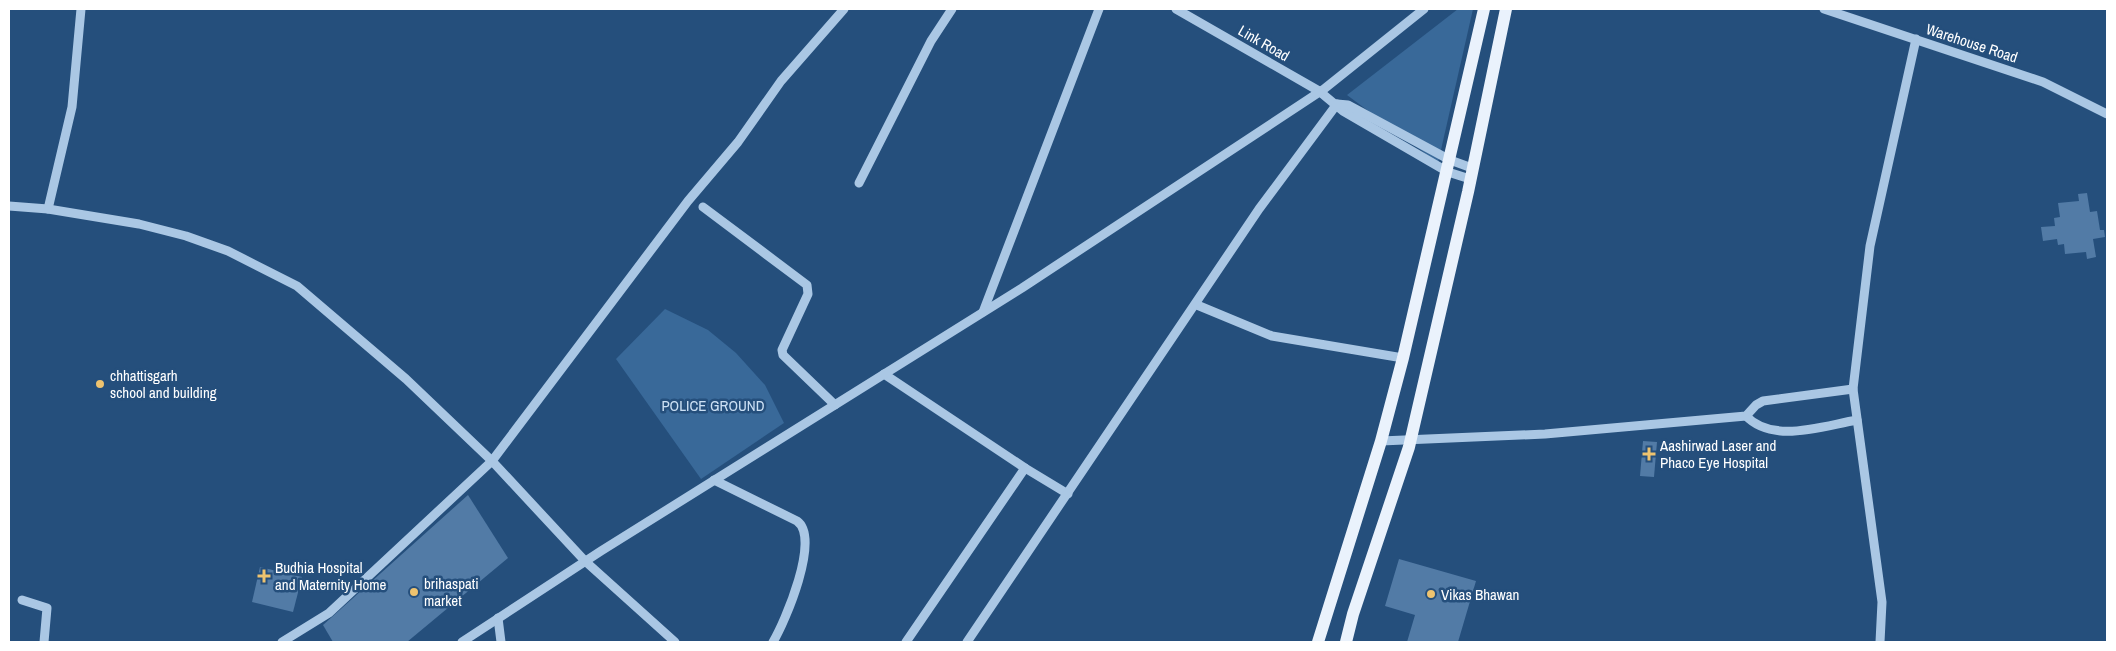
<svg xmlns="http://www.w3.org/2000/svg" width="2116" height="651" font-family="'Archivo Narrow',sans-serif">
<style>
.green{fill:#396999}
.building{fill:#527ba6}
.lines{fill:none;stroke-linecap:round;stroke-linejoin:round}
.minor{stroke:#aac7e4;stroke-width:9}
.major{stroke:#eaf2fc;stroke-width:12}
.poi-dot{fill:#eec36f;stroke:#254f7c;stroke-width:2}
.labels{text-anchor:middle;dominant-baseline:central;stroke-width:5;stroke-linejoin:round;paint-order:stroke}
.street-label{font-size:15px;fill:#fff;stroke:#254f7c}
.poi-label{font-size:15px;fill:#fff;stroke:#254f7c;text-anchor:start}
.park-label{font-size:15px;fill:#cce0f4;stroke:#254f7c}
</style>
<rect width="100%" height="100%" fill="#254f7c"/>
<g class="green">
<path d="M 1458,9 L 1473,9 L 1438,163 L 1347,95 Z"/>
<path d="M 665,309 L 708,330 L 736,353 L 765,385 L 784,423 L 701,479 L 616,359 Z"/>
</g>
<g class="building">
<path d="M 2087,193 L 2090,212 L 2097,211 L 2100,230 L 2104,230 L 2105,237 L 2093,239 L 2096,257 L 2087,259 L 2086,252 L 2065,254 L 2064,244 L 2058,245 L 2057,239 L 2043,241 L 2041,227 L 2055,226 L 2054,218 L 2060,217 L 2058,203 L 2079,201 L 2078,194 Z"/>
<path d="M 1643,441 L 1657,442 L 1654,477 L 1640,476 Z"/>
<path d="M 468,495 L 508,558 L 407,642 L 333,642 L 323,625 Z"/>
<path d="M 1399,559 L 1476,581 L 1458,642 L 1407,642 L 1415,615 L 1385,606 Z"/>
<path d="M 260,567 L 302,577 L 293,612 L 252,602 Z"/>
</g>
<g class="lines">
<g class="minor">
<path d="M 1176,9 L 1319,91 L 1343,111 L 1448,172 L 1470,179"/>
<path d="M 1824,9 L 2043,82 L 2107,114"/>
<path d="M 1337,104 L 1348,105 L 1450,160 L 1472,168"/>
<path d="M 859,183 L 931,41 L 952,9"/>
<path d="M 9,206 L 48,209 L 139,224 L 186,236 L 228,251 L 297,286 L 406,379 L 492,461 L 585,561 L 675,642"/>
<path d="M 703,207 L 807,285 L 808,294 L 782,350 L 783,355 L 835,405"/>
<path d="M 48,209 L 72,107 L 81,9"/>
<path d="M 1197,305 L 1272,336 L 1403,358"/>
<path d="M 983,312 L 1099,9"/>
<path d="M 884,374 L 1025,468 L 1068,494"/>
<path d="M 1746,416 C 1773,444 1822,426 1857,420"/>
<path d="M 1381,441 L 1545,434 L 1746,416 L 1756,405 L 1763,401 L 1853,389"/>
<path d="M 714,480 L 797,521 C 821,538 785,622 773,642"/>
<path d="M 22,600 L 47,608 L 44,642"/>
<path d="M 498,618 L 501,642"/>
<path d="M 282,642 L 329,613 L 492,461 L 688,201 L 738,142 L 781,81 L 844,9"/>
<path d="M 462,642 L 601,551 L 1022,288 L 1324,89 L 1424,9"/>
<path d="M 906,642 L 1025,468"/>
<path d="M 967,642 L 1259,209 L 1337,104"/>
<path d="M 1880,642 L 1882,602 L 1853,389 L 1870,246 L 1916,39"/>
</g>
<g class="major">
<path d="M 1318,642 L 1381,441 L 1403,358 L 1484,9"/>
<path d="M 1346,642 L 1353,614 L 1409,447 L 1468,192 L 1506,9"/>
</g>
</g>
<g class="poi-dot">
<circle cx="100" cy="384" r="5"/>
<path d="M1646.5 446.5h5v5h5v5h-5v5h-5v-5h-5v-5h5z"/>
<path d="M261.5 568.5h5v5h5v5h-5v5h-5v-5h-5v-5h5z"/>
<circle cx="414" cy="592" r="5"/>
<circle cx="1431" cy="594" r="5"/>
</g>
<g class="labels">
<g class="street-label">
<text transform="translate(1264 43) rotate(30)">Link Road</text>
<text transform="translate(1972 43) rotate(18)">Warehouse Road</text>
</g>
<g class="poi-label">
<text x="110" y="375">chhattisgarh<tspan x="110" dy="17">school and building</tspan></text>
<text x="1660" y="445">Aashirwad Laser and<tspan x="1660" dy="17">Phaco Eye Hospital</tspan></text>
<text x="275" y="567">Budhia Hospital<tspan x="275" dy="17">and Maternity Home</tspan></text>
<text x="424" y="583">brihaspati<tspan x="424" dy="17">market</tspan></text>
<text x="1441" y="594">Vikas Bhawan</text>
</g>
<g class="park-label">
<text x="713" y="405">POLICE GROUND</text>
</g>
</g>
<rect width="2116" height="651" fill="none" stroke="#ffffff" stroke-width="20"/>
</svg>
